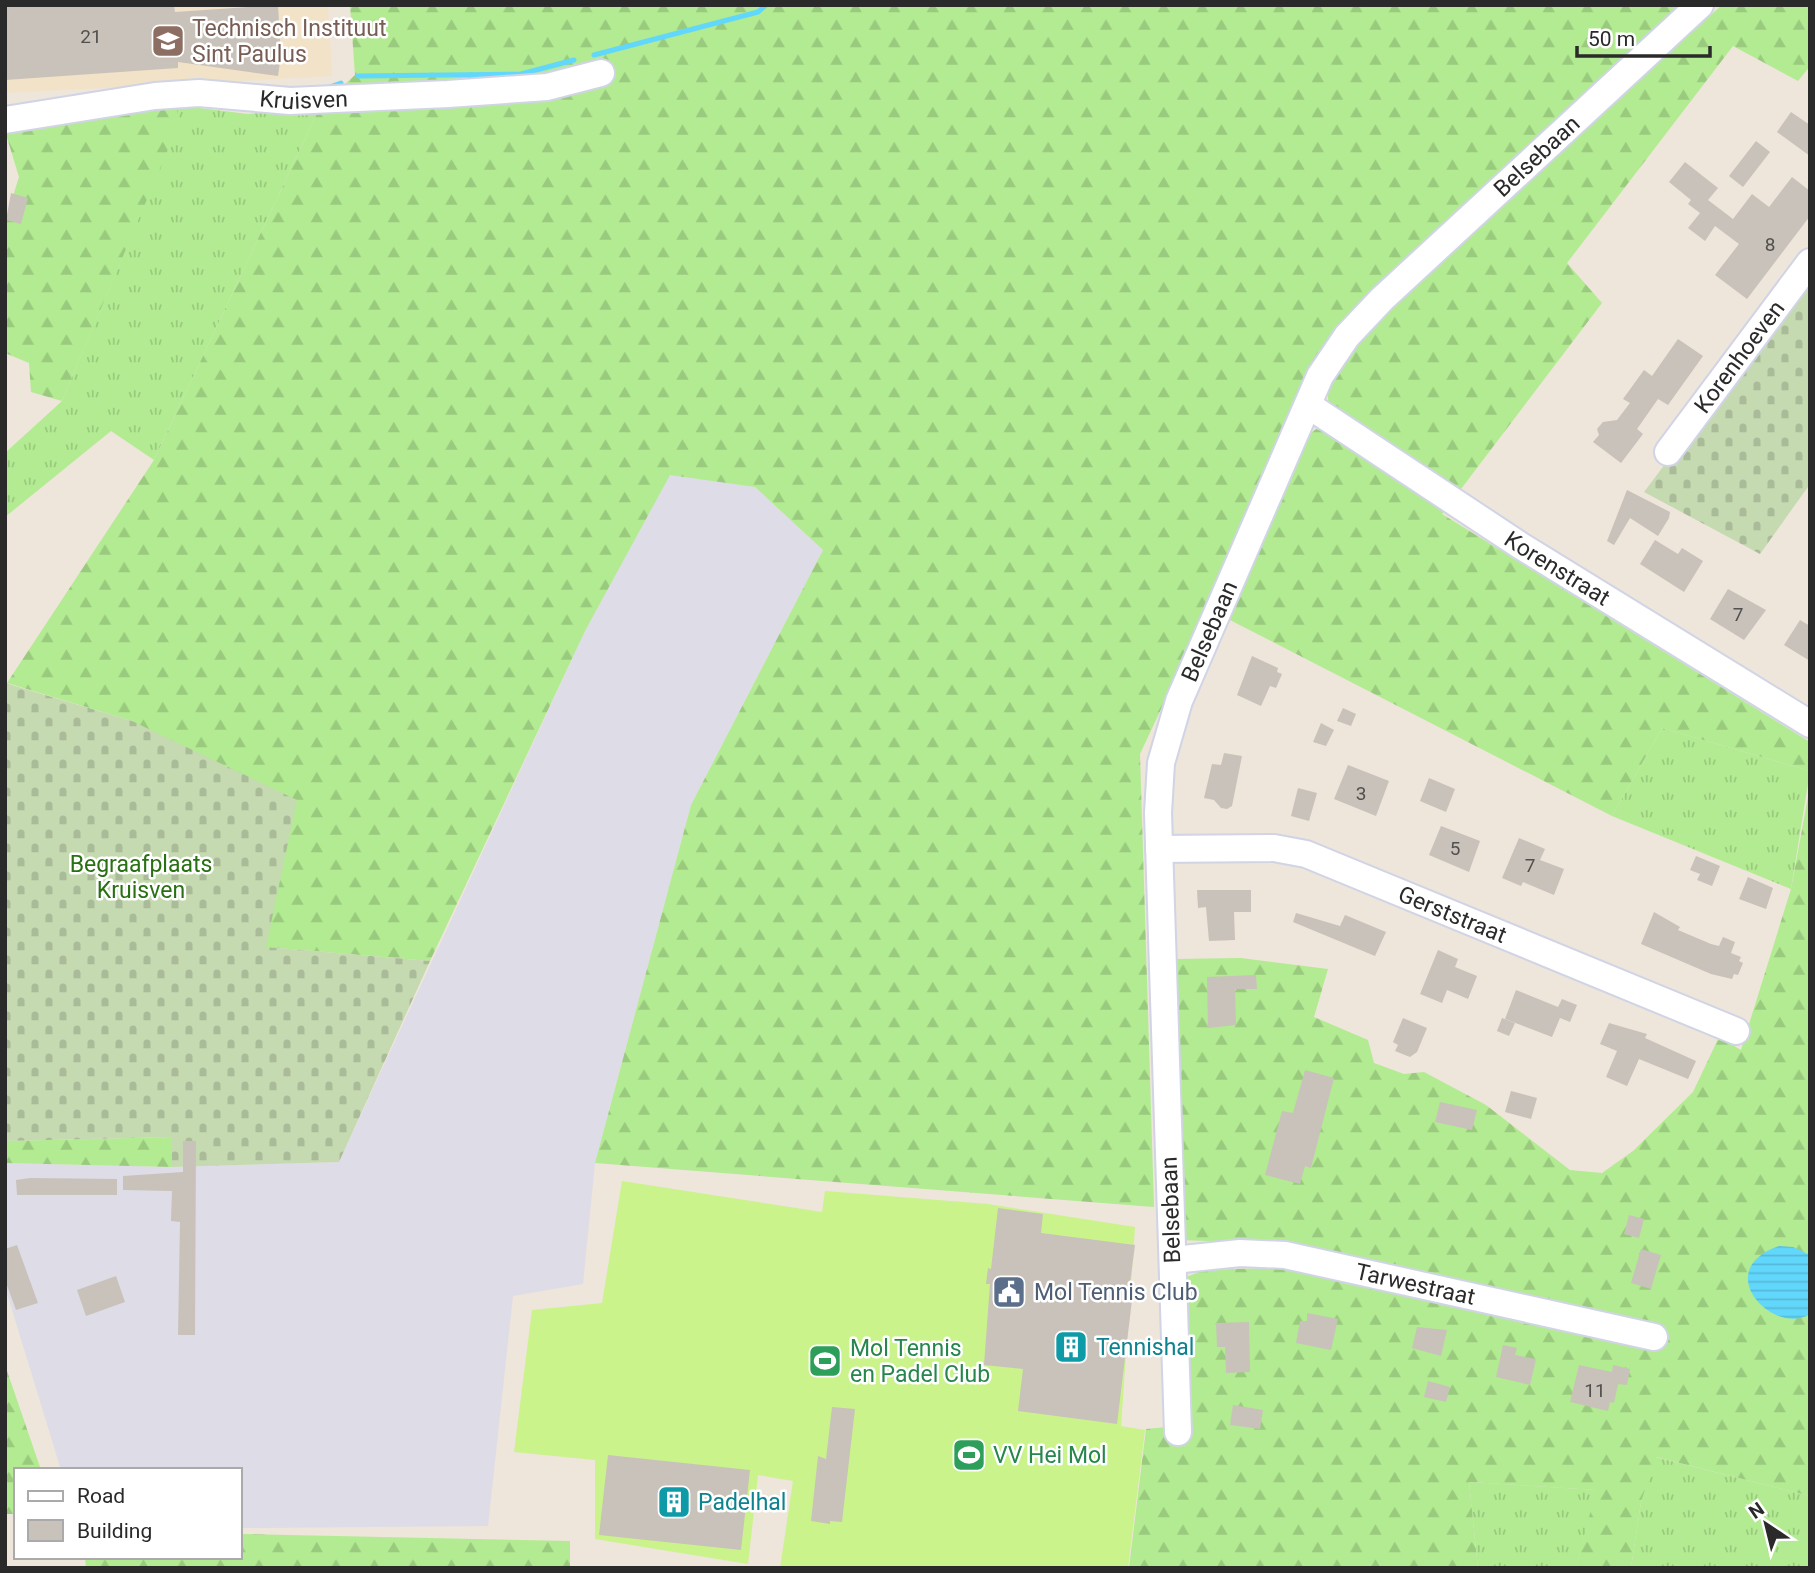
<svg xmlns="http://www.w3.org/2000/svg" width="1815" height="1573" font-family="Roboto,sans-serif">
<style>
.industrial{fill:#dedce6}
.education{fill:#f2e3c8}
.grass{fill:url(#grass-tufts)}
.forest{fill:url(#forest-firs)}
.cemetery{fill:url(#cemetery-stones)}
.pitch{fill:#caf38b}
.water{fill:url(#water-rules)}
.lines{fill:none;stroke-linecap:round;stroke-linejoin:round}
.stream{stroke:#62d7fc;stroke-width:5}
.building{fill:#c9c2ba}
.minor-casing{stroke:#d0d4e5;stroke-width:30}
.minor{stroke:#fff;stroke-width:26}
.labels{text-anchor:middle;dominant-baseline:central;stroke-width:5;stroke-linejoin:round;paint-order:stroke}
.number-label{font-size:19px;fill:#52504e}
.education-label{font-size:23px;fill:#785e54;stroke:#fff;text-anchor:start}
.street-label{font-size:23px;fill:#2a2a2a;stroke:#fff}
.park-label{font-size:23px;fill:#287012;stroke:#fff}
.service-label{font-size:23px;fill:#4e5e75;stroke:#fff;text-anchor:start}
.culture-label{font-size:23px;fill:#0d838f;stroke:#fff;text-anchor:start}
.leisure-label{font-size:23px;fill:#27864d;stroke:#fff;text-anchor:start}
</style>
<defs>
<pattern id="grass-tufts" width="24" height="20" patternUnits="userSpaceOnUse" patternTransform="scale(1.75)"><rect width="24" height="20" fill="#b2eb91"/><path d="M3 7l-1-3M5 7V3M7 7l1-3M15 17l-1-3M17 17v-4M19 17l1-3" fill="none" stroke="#99ca7d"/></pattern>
<pattern id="forest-firs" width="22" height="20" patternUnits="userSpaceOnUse" patternTransform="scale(1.75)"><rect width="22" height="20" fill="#b2eb91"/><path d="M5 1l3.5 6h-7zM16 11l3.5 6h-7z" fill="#99ca7d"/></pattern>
<pattern id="cemetery-stones" width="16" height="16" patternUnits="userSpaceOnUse" patternTransform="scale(1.75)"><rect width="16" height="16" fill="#c5dab0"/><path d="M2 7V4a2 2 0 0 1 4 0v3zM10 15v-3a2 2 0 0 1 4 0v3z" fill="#a9bb98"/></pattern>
<pattern id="water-rules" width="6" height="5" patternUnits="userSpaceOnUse" patternTransform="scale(1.75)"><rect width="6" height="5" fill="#62d7fc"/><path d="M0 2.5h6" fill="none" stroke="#55b9d8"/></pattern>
</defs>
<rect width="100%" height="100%" fill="#eee5db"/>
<path class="industrial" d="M 670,474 L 755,487 L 823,550 L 691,805 L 595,1163 L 583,1284 L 513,1296 L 488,1526 L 240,1528 L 240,1470 L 61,1470 L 5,1287 L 5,1163 L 172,1167 L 339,1162 L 585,631 Z"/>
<path class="education" d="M 5,5 L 328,5 L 332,76 L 5,93 Z"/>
<g class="grass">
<path d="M 175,105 L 248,114 L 320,107 L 154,460 L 111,431 L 5,517 L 5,453 L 62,401 L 179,122 Z"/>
<path d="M 1662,728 L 1810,771 L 1791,889 L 1612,816 Z"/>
<path d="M 1655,1457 L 1810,1496 L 1810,1568 L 1631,1568 L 1641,1502 Z"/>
<path d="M 1469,1482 L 1597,1490 L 1576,1568 L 1478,1568 Z"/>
</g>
<g class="forest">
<path d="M 350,5 L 1690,5 L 1377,288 L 1214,596 L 1140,754 L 1154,1207 L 595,1163 L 691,805 L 823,550 L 755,487 L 670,475 L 585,631 L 430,961 L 265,947 L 132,721 L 7,683 L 154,460 L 320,107 L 355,75 Z"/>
<path d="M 1722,5 L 1810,5 L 1810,66 L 1798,81 L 1733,46 L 1567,263 L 1602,303 L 1442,514 L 1810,742 L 1810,771 L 1662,728 L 1612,816 L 1228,619 L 1308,436 L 1316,429 L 1331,433 L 1327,386 L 1359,336 L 1382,311 Z"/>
<path d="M 175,105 L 180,121 L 62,401 L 31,392 L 29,363 L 5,353 L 5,221 L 19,177 L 5,131 Z"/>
<path d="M 1810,786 L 1810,1496 L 1656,1457 L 1641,1502 L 1631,1568 L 1576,1568 L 1596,1490 L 1469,1482 L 1478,1568 L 1129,1568 L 1146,1429 L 1189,1425 L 1184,1278 L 1204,1270 L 1290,1267 L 1655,1349 L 1662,1327 L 1288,1244 L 1180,1240 L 1174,959 L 1241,958 L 1328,969 L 1314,1017 L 1368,1040 L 1374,1063 L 1404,1074 L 1424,1072 L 1486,1105 L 1570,1170 L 1602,1173 L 1633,1151 L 1693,1092 L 1719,1037 L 1741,1050 L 1791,889 Z"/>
<path d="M 172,1137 L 172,1167 L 5,1163 L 5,1141 Z"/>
<path d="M 5,1365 L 41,1470 L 16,1470 L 16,1514 L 5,1514 Z"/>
<path d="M 240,1534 L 570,1541 L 570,1568 L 86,1568 L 85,1557 L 240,1557 Z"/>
</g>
<g class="cemetery">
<path d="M 1810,272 L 1810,484 L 1760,554 L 1644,492 Z"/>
<path d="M 5,683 L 132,721 L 297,800 L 266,947 L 430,961 L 339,1162 L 172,1167 L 172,1137 L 5,1141 Z"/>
</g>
<path class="pitch" d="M 622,1181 L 822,1212 L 825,1191 L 988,1204 L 1135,1227 L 1121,1426 L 1145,1430 L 1128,1568 L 780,1568 L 793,1481 L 758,1475 L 748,1564 L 595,1539 L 595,1460 L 514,1452 L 532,1310 L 602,1303 Z"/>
<path class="water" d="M 1779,1246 L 1793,1247 L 1810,1255 L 1810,1314 C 1774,1337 1709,1270 1779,1246 Z"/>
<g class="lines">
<g class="stream">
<path d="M 594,55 L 758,12 L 766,5"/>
<path d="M 358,76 L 521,74 L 574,60"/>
<path d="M 327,88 L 341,83"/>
</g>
</g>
<g class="building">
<path d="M 5,5 L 174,5 L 175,12 L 278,5 L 281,55 L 278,76 L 178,62 L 178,68 L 5,80 Z"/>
<path d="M 1791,112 L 1810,125 L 1810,156 L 1777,132 Z"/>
<path d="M 1756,141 L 1770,152 L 1743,187 L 1729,176 Z"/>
<path d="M 1685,162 L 1718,188 L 1708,200 L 1733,219 L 1752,194 L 1769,207 L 1792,177 L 1810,191 L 1810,216 L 1747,299 L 1715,275 L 1739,244 L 1715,226 L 1705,241 L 1688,228 L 1700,213 L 1688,204 L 1691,200 L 1669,182 Z"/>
<path d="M 11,193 L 28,198 L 21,224 L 6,220 Z"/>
<path d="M 1678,339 L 1703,356 L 1668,405 L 1658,399 L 1637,429 L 1643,434 L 1621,463 L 1593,442 L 1599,435 L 1597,429 L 1603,422 L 1617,420 L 1630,403 L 1623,399 L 1644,370 L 1652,376 Z"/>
<path d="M 1627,490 L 1670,512 L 1669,518 L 1658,536 L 1630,518 L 1614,545 L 1607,541 Z"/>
<path d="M 1655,540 L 1678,554 L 1682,548 L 1703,561 L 1684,592 L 1640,564 Z"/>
<path d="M 1728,589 L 1766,610 L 1744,640 L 1710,619 Z"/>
<path d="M 1800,620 L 1810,626 L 1810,661 L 1784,645 Z"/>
<path d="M 1252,656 L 1278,668 L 1277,672 L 1282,674 L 1276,688 L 1270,686 L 1261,706 L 1237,695 Z"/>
<path d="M 1343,708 L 1356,714 L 1351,726 L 1337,721 Z"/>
<path d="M 1321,723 L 1334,730 L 1326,746 L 1313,742 Z"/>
<path d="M 1224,753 L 1242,756 L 1232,806 L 1227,809 L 1221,808 L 1214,800 L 1204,798 L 1212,764 L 1221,765 Z"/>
<path d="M 1348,765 L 1389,781 L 1376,816 L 1334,799 Z"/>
<path d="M 1429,778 L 1455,789 L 1446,812 L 1420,801 Z"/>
<path d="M 1298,788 L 1317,793 L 1309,821 L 1291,816 Z"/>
<path d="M 1441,826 L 1480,841 L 1469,872 L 1429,855 Z"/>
<path d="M 1519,838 L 1545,849 L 1540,860 L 1564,869 L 1554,895 L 1523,882 L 1521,886 L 1502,878 Z"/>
<path d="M 1696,856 L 1720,866 L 1712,886 L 1697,880 L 1700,874 L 1690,870 Z"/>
<path d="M 1748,877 L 1773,888 L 1766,909 L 1739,899 Z"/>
<path d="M 1197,890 L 1251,890 L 1251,912 L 1234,912 L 1235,940 L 1209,941 L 1206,907 L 1198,908 Z"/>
<path d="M 1654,912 L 1680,927 L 1678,930 L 1711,944 L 1719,946 L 1723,937 L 1735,942 L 1731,953 L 1741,957 L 1739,961 L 1743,963 L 1738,975 L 1734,974 L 1732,979 L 1711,974 L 1641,944 Z"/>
<path d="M 1296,913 L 1340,926 L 1345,915 L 1386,932 L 1375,956 L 1293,922 Z"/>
<path d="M 1438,950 L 1458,959 L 1455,967 L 1477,976 L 1468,999 L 1447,990 L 1442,1003 L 1420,994 Z"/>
<path d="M 1256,975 L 1257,989 L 1235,989 L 1236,1025 L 1208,1028 L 1207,977 Z"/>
<path d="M 1516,990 L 1558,1007 L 1562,999 L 1577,1005 L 1570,1022 L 1560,1018 L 1552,1037 L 1505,1019 Z"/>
<path d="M 1403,1018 L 1427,1028 L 1417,1052 L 1410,1057 L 1395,1051 L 1398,1045 L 1393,1042 Z"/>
<path d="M 1502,1018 L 1515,1023 L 1509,1036 L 1497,1031 Z"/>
<path d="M 1609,1023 L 1647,1034 L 1645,1038 L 1696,1061 L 1688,1079 L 1639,1059 L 1627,1086 L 1606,1077 L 1617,1051 L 1600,1044 Z"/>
<path d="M 1305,1070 L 1334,1078 L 1311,1168 L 1305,1166 L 1300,1184 L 1265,1175 L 1282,1111 L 1293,1113 Z"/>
<path d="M 1511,1091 L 1537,1098 L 1531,1119 L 1505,1112 Z"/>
<path d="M 1440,1102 L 1477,1110 L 1472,1130 L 1435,1122 Z"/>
<path d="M 183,1141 L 196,1141 L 195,1335 L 178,1335 L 180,1222 L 171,1221 L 172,1191 L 123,1190 L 123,1176 L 183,1172 Z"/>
<path d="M 30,1178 L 117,1179 L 117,1195 L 17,1195 L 16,1180 Z"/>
<path d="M 998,1208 L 1043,1214 L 1041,1233 L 1135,1245 L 1129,1291 L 1133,1292 L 1117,1424 L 1018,1411 L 1023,1369 L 984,1365 L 990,1284 L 986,1284 L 988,1268 L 991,1269 Z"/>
<path d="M 1629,1215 L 1644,1219 L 1639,1238 L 1624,1234 Z"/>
<path d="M 17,1245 L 38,1303 L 16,1310 L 5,1280 L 5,1249 Z"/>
<path d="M 1641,1249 L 1661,1255 L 1651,1289 L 1631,1283 Z"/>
<path d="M 116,1276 L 125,1302 L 86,1316 L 77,1290 Z"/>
<path d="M 1307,1313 L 1338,1319 L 1331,1350 L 1296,1343 L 1300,1321 L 1307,1321 Z"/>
<path d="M 1249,1322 L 1250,1372 L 1226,1373 L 1225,1347 L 1217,1347 L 1216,1323 Z"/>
<path d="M 1417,1327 L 1447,1330 L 1441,1356 L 1412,1348 Z"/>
<path d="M 1503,1345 L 1517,1348 L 1515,1355 L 1536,1359 L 1530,1385 L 1496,1377 Z"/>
<path d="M 1579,1365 L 1612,1372 L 1613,1365 L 1630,1369 L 1627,1385 L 1618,1384 L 1614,1403 L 1610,1402 L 1608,1411 L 1570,1402 Z"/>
<path d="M 1428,1381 L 1450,1387 L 1446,1402 L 1424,1397 Z"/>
<path d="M 1233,1405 L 1263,1410 L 1260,1429 L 1230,1425 Z"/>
<path d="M 832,1407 L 855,1409 L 842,1522 L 830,1521 L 830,1524 L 811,1521 L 818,1456 L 826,1459 Z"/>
<path d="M 608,1455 L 750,1470 L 741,1550 L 599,1535 Z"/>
</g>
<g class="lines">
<defs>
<g id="minor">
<path id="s1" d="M 5,120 L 155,96 L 199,93 L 290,101 L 448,94 L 547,87 L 601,73"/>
<path id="s2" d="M 1308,405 L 1521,546 L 1810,724"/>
<path id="s3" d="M 1668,452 L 1810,262"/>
<path id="s4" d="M 1159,849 L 1274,848 L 1306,854 L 1736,1031"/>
<path id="s5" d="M 1174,1260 L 1240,1253 L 1285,1255 L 1654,1337"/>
<path id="s6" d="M 1178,1432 L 1158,813 L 1161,763 L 1179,701 L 1320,376 L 1347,336 L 1382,299 L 1700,5"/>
</g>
</defs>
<use href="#minor" class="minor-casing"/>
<use href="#minor" class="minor"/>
</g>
<defs>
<symbol id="school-square" viewBox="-11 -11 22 22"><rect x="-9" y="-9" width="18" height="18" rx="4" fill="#8d6e63" stroke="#fff"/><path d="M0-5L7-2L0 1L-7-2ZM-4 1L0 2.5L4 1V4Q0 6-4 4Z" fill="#fff"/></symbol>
<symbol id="civic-square" viewBox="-11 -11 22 22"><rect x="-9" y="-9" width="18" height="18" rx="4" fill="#5c6f8a" stroke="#fff"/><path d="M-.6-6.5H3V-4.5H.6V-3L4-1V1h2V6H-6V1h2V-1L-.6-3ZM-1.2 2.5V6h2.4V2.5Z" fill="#fff"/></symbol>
<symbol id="building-square" viewBox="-11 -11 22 22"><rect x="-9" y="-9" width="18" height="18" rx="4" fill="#0f9aa8" stroke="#fff"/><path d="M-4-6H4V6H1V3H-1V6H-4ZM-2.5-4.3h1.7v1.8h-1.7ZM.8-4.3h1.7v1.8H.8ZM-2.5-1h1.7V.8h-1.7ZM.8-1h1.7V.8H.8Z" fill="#fff"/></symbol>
<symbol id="stadium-square" viewBox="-11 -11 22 22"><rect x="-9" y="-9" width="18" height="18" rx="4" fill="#2e9e5b" stroke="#fff"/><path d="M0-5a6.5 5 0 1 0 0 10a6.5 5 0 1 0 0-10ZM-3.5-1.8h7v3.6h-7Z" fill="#fff"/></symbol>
</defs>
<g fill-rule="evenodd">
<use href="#school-square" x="149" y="22" width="38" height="38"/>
<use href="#civic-square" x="990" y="1273" width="38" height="38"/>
<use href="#building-square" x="1052" y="1328" width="38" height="38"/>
<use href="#stadium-square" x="806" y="1342" width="38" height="38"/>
<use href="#stadium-square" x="950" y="1436" width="38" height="38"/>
<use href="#building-square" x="655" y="1483" width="38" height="38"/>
</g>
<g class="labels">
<g class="number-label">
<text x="91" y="36">21</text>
<text x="1770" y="244">8</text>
<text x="1738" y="614">7</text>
<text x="1361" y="793">3</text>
<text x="1455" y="848">5</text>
<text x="1530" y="865">7</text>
<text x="1595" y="1390">11</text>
</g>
<g class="education-label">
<text x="192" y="28">Technisch Instituut<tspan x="192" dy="26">Sint Paulus</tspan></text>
</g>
<g class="street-label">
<text stroke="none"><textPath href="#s1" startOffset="301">Kruisven</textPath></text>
<text stroke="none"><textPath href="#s6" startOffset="1398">Belsebaan</textPath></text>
<text stroke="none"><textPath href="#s3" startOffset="119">Korenhoeven</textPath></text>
<text stroke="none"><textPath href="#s2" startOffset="298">Korenstraat</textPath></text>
<text stroke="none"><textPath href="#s6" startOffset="810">Belsebaan</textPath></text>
<text stroke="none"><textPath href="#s4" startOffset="306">Gerststraat</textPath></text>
<text transform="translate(1171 1210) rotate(-92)">Belsebaan</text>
<text stroke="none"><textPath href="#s5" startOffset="245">Tarwestraat</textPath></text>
</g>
<g class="park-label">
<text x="141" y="864">Begraafplaats<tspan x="141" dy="26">Kruisven</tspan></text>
</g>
<g class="service-label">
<text x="1034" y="1292">Mol Tennis Club</text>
</g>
<g class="culture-label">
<text x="1096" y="1347">Tennishal</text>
<text x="698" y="1502">Padelhal</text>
</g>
<g class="leisure-label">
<text x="850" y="1348">Mol Tennis<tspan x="850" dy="26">en Padel Club</tspan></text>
<text x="993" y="1455">VV Hei Mol</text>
</g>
</g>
<rect width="1815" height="1573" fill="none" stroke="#2a2a2a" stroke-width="14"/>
<rect x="14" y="1468" width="228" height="91" fill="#ffffff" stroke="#aaaaaa" stroke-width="2"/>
<rect x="28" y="1491" width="35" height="10" fill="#ffffff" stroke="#aaaaaa" stroke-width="2"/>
<text x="77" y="1503" font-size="21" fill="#2a2a2a">Road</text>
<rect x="28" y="1520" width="35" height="21" fill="#c9c2ba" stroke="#aaaaaa" stroke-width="2"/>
<text x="77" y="1538" font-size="21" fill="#2a2a2a">Building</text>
<g transform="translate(1766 1524) rotate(325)" stroke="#ffffff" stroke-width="5" paint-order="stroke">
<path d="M0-5L12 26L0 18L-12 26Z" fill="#2a2a2a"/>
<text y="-10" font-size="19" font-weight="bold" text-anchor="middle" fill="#2a2a2a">N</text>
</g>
<path d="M1577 46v10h133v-10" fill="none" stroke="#2a2a2a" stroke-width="3.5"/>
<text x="1588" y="46" font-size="21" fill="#2a2a2a" stroke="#ffffff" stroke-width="5" paint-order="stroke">50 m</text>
</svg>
